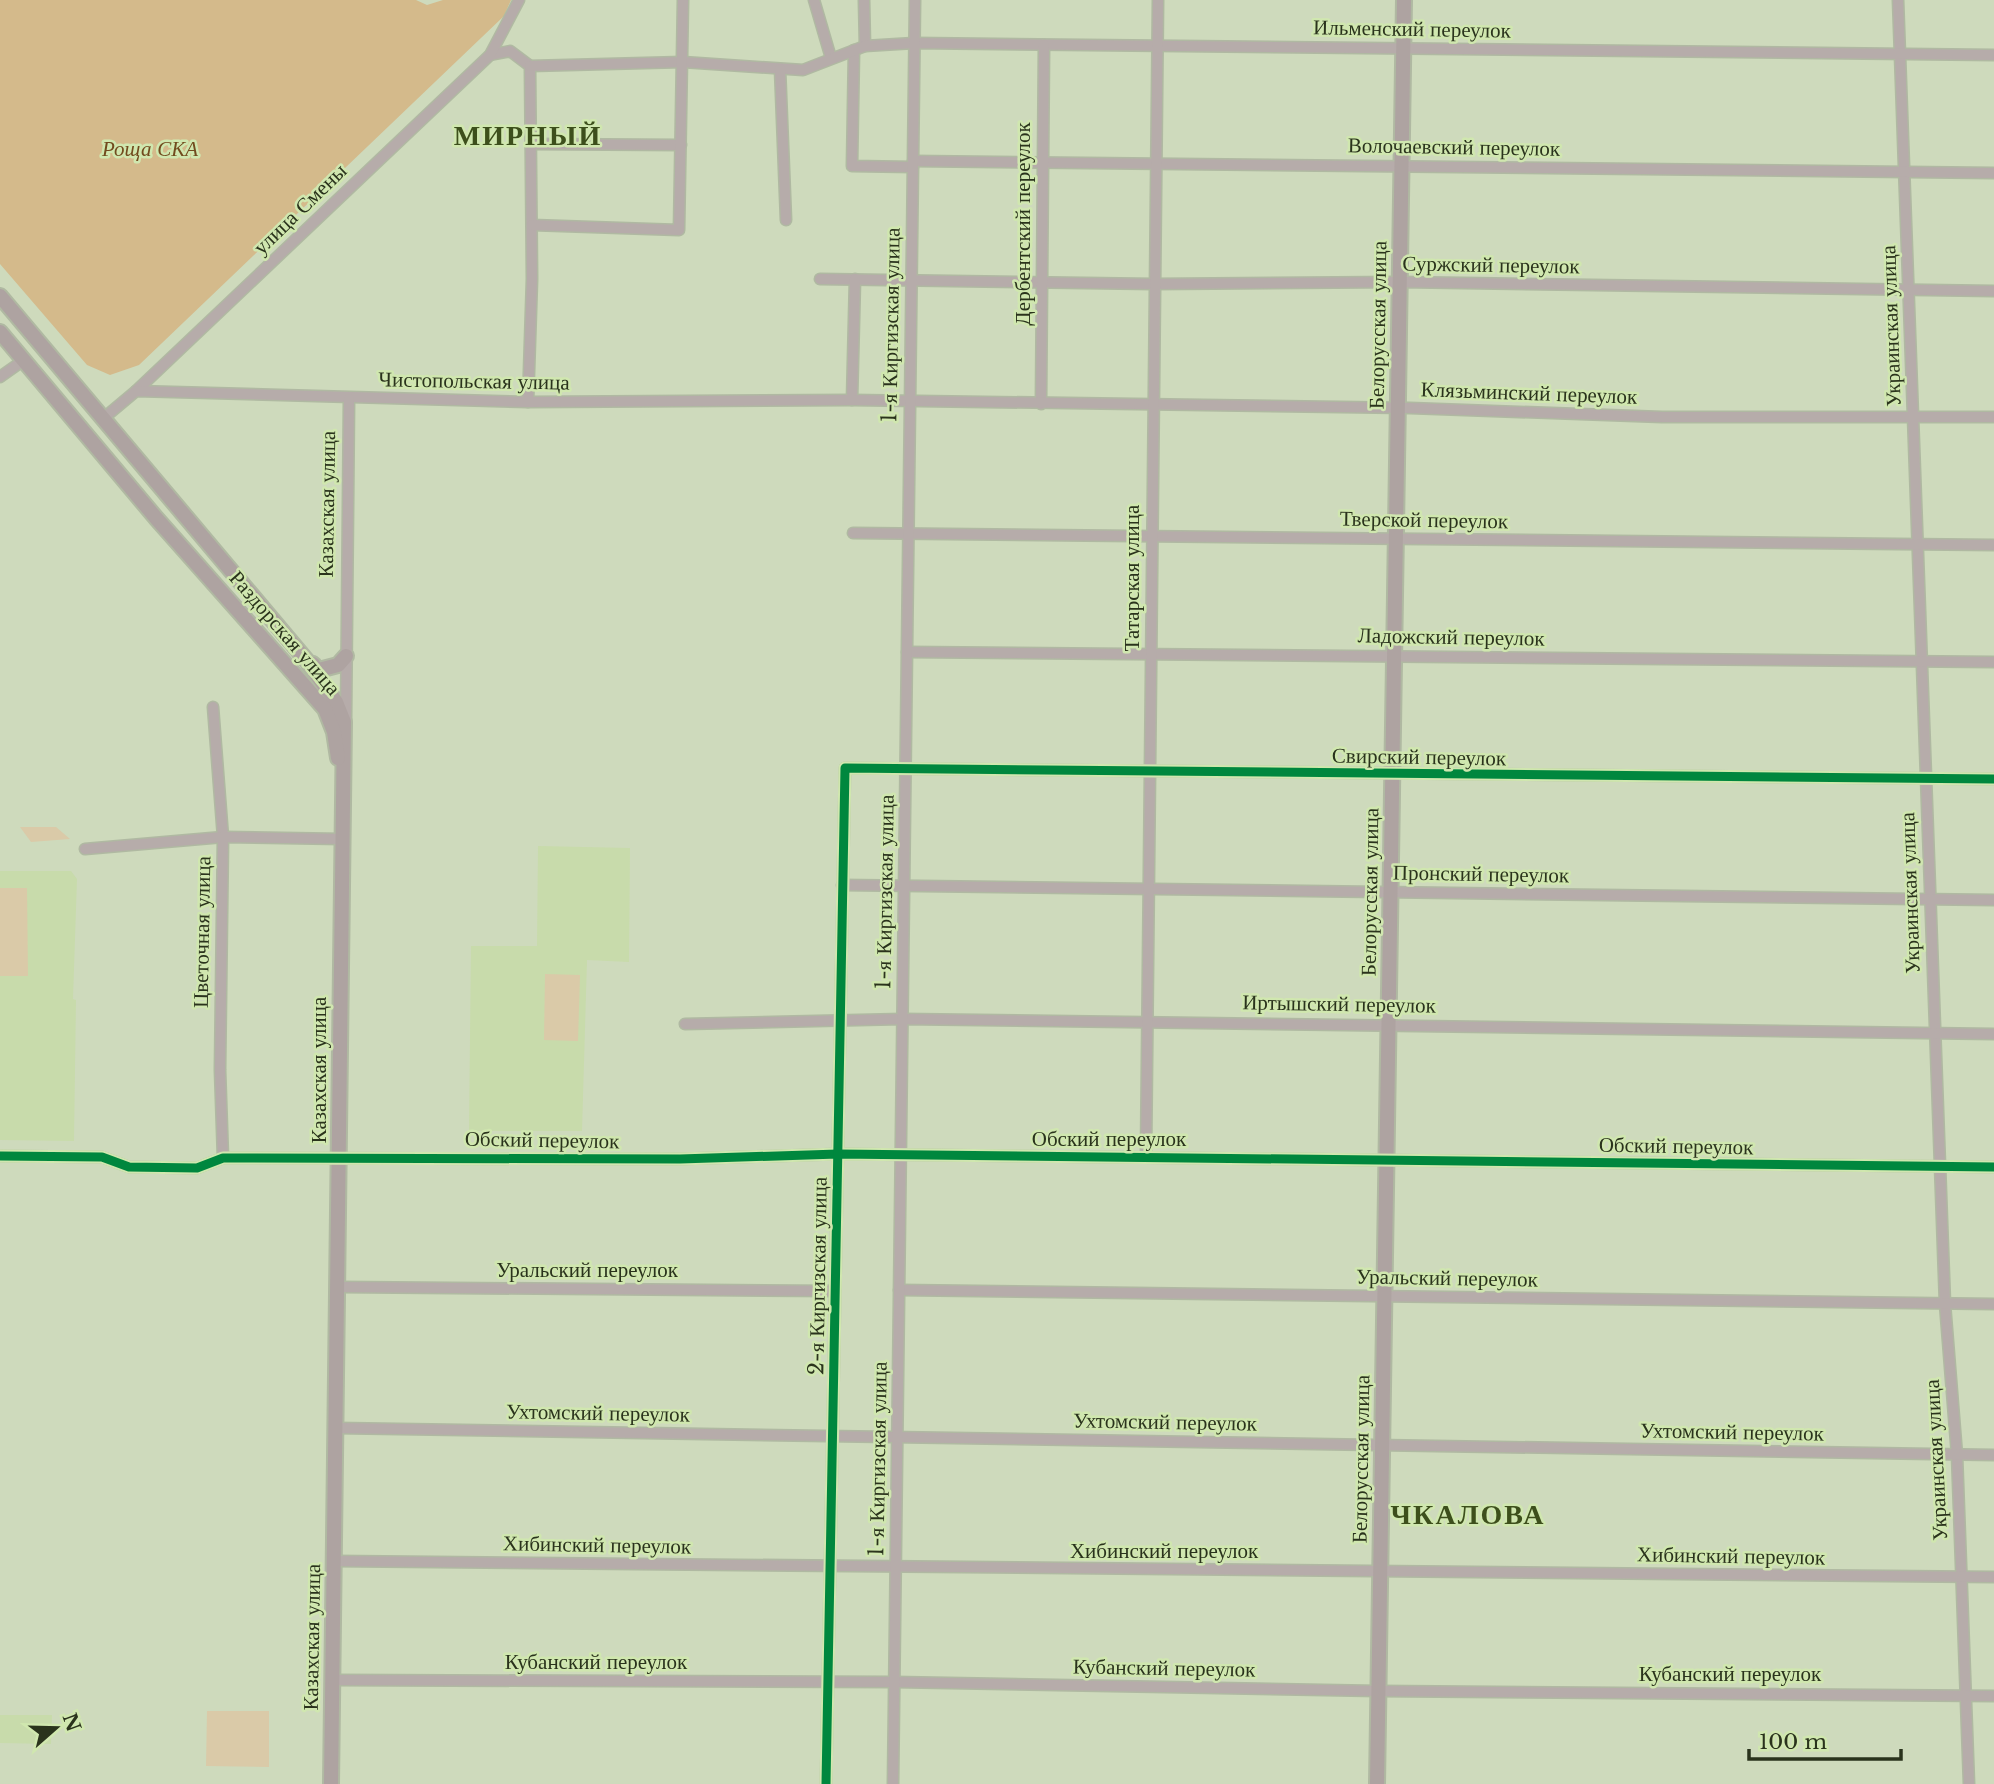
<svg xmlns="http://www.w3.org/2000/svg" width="1994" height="1784" font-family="'Libre Baskerville',serif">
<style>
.built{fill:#c8dbab}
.green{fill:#dacaa8}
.forest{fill:#d4ba8b}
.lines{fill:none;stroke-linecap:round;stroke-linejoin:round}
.minor-casing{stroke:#b0b9a2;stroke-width:13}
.secondary-casing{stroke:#b0b9a2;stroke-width:18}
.minor{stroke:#b6acaa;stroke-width:10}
.secondary{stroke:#aea3a1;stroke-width:14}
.cycleway-casing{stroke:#d0e7af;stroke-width:13}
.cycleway{stroke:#00873e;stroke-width:9}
.labels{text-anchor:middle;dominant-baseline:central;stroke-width:5;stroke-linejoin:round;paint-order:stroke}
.street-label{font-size:21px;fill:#2a331c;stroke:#d0e7af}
.park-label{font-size:21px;font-style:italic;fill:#724b1e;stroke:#d0e7af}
.district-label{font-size:28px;font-weight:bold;letter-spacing:2px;fill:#3d4f1c;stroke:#d0e7af}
</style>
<rect width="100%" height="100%" fill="#cedabc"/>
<g class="built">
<path d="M 538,846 L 630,848 L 629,962 L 587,960 L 582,1131 L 469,1131 L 471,946 L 537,946 Z"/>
<path d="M 0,871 L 71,871 L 77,879 L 73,999 L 76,1000 L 74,1141 L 0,1140 Z"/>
<path d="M 0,1715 L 52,1715 L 51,1744 L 0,1743 Z"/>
</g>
<g class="green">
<path d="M 20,827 L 56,827 L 70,839 L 31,842 Z"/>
<path d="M 0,888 L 27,888 L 28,976 L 0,976 Z"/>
<path d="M 545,974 L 580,975 L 578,1041 L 544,1040 Z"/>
<path d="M 207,1711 L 269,1711 L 269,1767 L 206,1766 Z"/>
</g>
<path class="forest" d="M 0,0 L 416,0 L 427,5 L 443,0 L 511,0 L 504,16 L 139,365 L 110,375 L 87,365 L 0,264 Z"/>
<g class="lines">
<defs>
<g id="minor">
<path d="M 814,0 L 831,58"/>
<path d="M 864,0 L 865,46"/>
<path d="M 1898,0 L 1945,1304 L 1957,1455 L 1969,1784"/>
<path d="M 854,50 L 852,166 L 913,167"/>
<path d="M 490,55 L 510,51 L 530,66 L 532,279 L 528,402"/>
<path d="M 530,66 L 683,62 L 803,70 L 865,46 L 914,43 L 1994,55"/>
<path d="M 780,69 L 786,220"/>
<path d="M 531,144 L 681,145"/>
<path d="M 913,161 L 1994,173"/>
<path d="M 532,225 L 679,230 L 683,0"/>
<path d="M 820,279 L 1154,284 L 1400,282 L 1994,291"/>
<path d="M 0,377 L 24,360"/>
<path d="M 136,391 L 490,55 L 519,0"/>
<path d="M 852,400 L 855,279"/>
<path d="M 1041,404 L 1044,45"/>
<path d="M 105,417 L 136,391 L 528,402 L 852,400 L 1410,408 L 1662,417 L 1994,417"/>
<path d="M 853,533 L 1994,545"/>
<path d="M 907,652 L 1994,662"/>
<path d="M 213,707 L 223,837 L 220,1070 L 223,1158"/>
<path d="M 346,721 L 349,399"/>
<path d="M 85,849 L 223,837 L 342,839"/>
<path d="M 842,885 L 1994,900"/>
<path d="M 685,1024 L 902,1019 L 1994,1034"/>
<path d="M 0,1156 L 102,1157 L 129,1167 L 197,1168 L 223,1158 L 680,1159 L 838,1154 L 1994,1167"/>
<path d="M 1146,1156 L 1158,0"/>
<path d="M 338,1287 L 835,1291"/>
<path d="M 899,1290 L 1994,1304"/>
<path d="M 336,1428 L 1994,1455"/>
<path d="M 334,1561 L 1994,1577"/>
<path d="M 333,1680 L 894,1682 L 1378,1691 L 1994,1696"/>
<path d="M 826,1784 L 845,768 L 1994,779"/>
<path d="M 893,1784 L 915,0"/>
</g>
<g id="secondary">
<path d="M 0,296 L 307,661 L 336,702 L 344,722 L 331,1784"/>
<path d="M 0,332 L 156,518 L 325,709 L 334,732 L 338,758"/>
<path d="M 313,664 L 315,671 L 338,665 L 346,656"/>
<path d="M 1377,1784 L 1404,0"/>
</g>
</defs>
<use href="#minor" class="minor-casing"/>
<use href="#secondary" class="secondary-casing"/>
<use href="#minor" class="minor"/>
<use href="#secondary" class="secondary"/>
<defs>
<g id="cycleway">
<path d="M 0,1156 L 102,1157 L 129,1167 L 197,1168 L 223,1158 L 680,1159 L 838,1154 L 1994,1167"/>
<path d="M 826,1784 L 845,768 L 1994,779"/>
</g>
</defs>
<use href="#cycleway" class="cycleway-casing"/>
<use href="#cycleway" class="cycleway"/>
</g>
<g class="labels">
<g class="street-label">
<text transform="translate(1412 29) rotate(1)">Ильменский переулок</text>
<text transform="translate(1454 147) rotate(1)">Волочаевский переулок</text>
<text transform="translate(300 209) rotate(-44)">улица Смены</text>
<text transform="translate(1023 224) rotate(-90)">Дербентский переулок</text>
<text transform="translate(1491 265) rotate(1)">Суржский переулок</text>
<text transform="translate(891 325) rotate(-89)">1-я Киргизская улица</text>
<text transform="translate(1378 325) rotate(-89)">Белорусская улица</text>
<text transform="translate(1891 326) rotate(-92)">Украинская улица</text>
<text transform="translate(474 381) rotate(1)">Чистопольская улица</text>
<text transform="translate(1529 393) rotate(2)">Клязьминский переулок</text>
<text transform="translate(327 504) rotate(-89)">Казахская улица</text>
<text transform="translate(1424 520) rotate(1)">Тверской переулок</text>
<text transform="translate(1132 578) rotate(-90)">Татарская улица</text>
<text transform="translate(285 633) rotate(49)">Раздорская улица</text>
<text transform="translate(1451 637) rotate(1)">Ладожский переулок</text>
<text transform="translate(1419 757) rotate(1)">Свирский переулок</text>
<text transform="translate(1481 874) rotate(1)">Пронский переулок</text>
<text transform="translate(885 892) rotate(-89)">1-я Киргизская улица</text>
<text transform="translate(1370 892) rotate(-89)">Белорусская улица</text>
<text transform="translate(1910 893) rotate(-92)">Украинская улица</text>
<text transform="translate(202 932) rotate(-89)">Цветочная улица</text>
<text transform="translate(1339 1004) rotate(1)">Иртышский переулок</text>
<text transform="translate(319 1070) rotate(-90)">Казахская улица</text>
<text x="1109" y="1139">Обский переулок</text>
<text transform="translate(542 1140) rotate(1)">Обский переулок</text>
<text transform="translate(1676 1146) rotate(1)">Обский переулок</text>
<text x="587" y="1270">Уральский переулок</text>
<text transform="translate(818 1276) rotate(-89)">2-я Киргизская улица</text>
<text transform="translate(1447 1278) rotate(1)">Уральский переулок</text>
<text transform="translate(598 1413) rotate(1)">Ухтомский переулок</text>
<text transform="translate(1165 1422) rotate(1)">Ухтомский переулок</text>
<text transform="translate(1732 1432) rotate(1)">Ухтомский переулок</text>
<text transform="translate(878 1459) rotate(-89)">1-я Киргизская улица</text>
<text transform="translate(1361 1459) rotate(-89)">Белорусская улица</text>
<text transform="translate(1936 1460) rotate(-93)">Украинская улица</text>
<text transform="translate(597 1545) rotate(1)">Хибинский переулок</text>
<text x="1164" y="1551">Хибинский переулок</text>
<text transform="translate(1731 1556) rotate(1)">Хибинский переулок</text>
<text transform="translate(312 1637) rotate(-89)">Казахская улица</text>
<text x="596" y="1662">Кубанский переулок</text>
<text transform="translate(1164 1668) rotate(1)">Кубанский переулок</text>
<text x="1730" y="1674">Кубанский переулок</text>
</g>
<g class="park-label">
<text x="150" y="149">Роща СКА</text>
</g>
<g class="district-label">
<text x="528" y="135">МИРНЫЙ</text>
<text x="1468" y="1514">ЧКАЛОВА</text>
</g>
</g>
<g transform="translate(56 1728) rotate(70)" stroke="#d0e7af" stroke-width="5" paint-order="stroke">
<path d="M0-5L12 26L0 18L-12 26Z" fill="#2a331c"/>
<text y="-10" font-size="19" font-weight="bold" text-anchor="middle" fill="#2a331c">N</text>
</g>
<path d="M1749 1749v10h152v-10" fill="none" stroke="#2a331c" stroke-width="3.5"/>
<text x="1759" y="1749" font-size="21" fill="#2a331c" stroke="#d0e7af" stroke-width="5" paint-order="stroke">100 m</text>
</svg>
